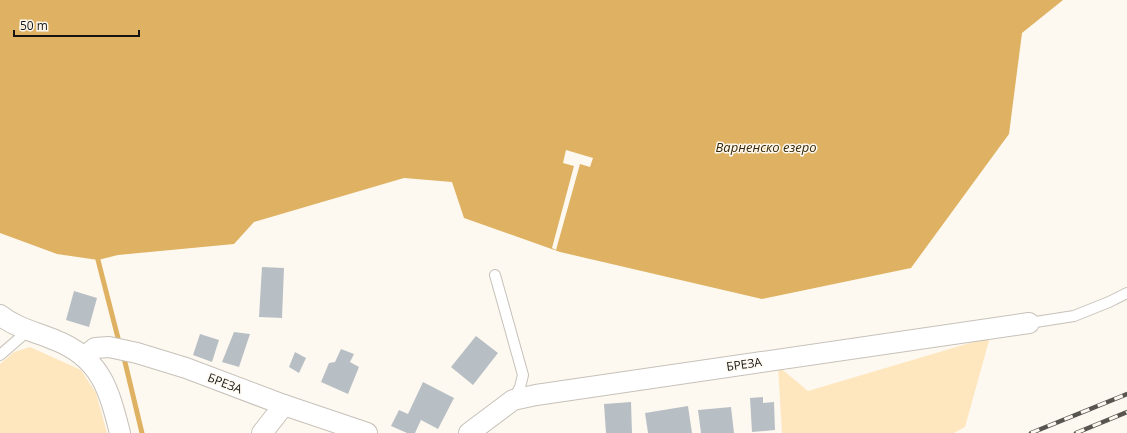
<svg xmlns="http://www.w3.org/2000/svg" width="1127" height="433" font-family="'Open Sans',sans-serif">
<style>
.green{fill:#fee6bf}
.water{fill:#dfb263}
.pier{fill:#fef9f0}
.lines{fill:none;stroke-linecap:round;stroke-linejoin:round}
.stream{stroke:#dfb263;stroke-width:5}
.building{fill:#b7bfc5}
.service-casing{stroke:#c6c1b9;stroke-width:12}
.minor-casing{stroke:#c6c1b9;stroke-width:22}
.service{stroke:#fff;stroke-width:10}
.minor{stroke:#fff;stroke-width:20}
.rail-casing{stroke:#595651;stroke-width:4.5}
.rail{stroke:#fef9f0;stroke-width:3;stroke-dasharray:9;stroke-linecap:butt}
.labels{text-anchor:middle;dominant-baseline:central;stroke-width:3;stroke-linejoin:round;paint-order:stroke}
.street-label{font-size:12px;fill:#171512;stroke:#fef9f0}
.water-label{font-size:13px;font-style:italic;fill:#392703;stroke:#fef9f0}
</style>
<rect width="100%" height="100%" fill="#fef9f0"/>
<g class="green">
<path d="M 990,337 L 965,427 L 954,433 L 782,433 L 778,366 L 808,391 Z"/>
<path d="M 30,347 L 81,370 L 96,393 L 107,433 L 0,433 L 0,364 L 14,352 Z"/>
</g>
<path class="water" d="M 0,0 L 1063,0 L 1022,33 L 1009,134 L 911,268 L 762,299 L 560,252 L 464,218 L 452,182 L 404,178 L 254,222 L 234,244 L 118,255 L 98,260 L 57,254 L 0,233 Z"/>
<path class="pier" d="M 566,150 L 593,158 L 590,167 L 580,164 L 556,250 L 552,248 L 574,166 L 563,163 Z"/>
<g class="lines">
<g class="stream">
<path d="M 98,260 L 118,338"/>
<path d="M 124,358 L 142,433"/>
</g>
</g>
<g class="building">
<path d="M 262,267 L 284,268 L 282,318 L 259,317 Z"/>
<path d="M 74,291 L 97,298 L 89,327 L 66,320 Z"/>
<path d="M 234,332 L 250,334 L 239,367 L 222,362 Z"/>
<path d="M 200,334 L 219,340 L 212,362 L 193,355 Z"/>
<path d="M 476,336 L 498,353 L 473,385 L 451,367 Z"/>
<path d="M 341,349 L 354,354 L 350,362 L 359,367 L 348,394 L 321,382 L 329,363 L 335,362 Z"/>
<path d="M 295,352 L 306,358 L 299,373 L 289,367 Z"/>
<path d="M 423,382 L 454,398 L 438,429 L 421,420 L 415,433 L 407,433 L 391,426 L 399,410 L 408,414 Z"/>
<path d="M 763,397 L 763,403 L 774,402 L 775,430 L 752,432 L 750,398 Z"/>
<path d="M 631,402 L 632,433 L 606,433 L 604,404 Z"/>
<path d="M 688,406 L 692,433 L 648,433 L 645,413 Z"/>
<path d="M 731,407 L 734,433 L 701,433 L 698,410 Z"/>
</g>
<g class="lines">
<defs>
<g id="service">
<path d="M 495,275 L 523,375 L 520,387 L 513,400"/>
<path d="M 1029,323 L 1074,316 L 1109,302 L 1127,293"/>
<path d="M 0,355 L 29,330"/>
</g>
<g id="minor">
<path d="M 0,315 C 16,328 36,332 55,340 C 101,358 109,390 120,433"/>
<path d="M 84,357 L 95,348 L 109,347 L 137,353 L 186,368 L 284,405 L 367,433"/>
<path d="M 262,433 L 284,405"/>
<path d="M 469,433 L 513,400 L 536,395 L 1029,323"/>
</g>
</defs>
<use href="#service" class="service-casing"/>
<use href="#minor" class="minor-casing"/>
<use href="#service" class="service"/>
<use href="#minor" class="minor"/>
<defs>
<g id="rail">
<path d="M 1031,433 L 1127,394"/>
<path d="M 1076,433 L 1127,412"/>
</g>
</defs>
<use href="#rail" class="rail-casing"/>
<use href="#rail" class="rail"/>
</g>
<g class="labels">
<g class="street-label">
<text transform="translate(744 364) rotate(-8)">БРЕЗА</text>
<text transform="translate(225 383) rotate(21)">БРЕЗА</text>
</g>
<g class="water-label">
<text x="766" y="147">Варненско езеро</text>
</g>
</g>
<path d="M14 30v6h125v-6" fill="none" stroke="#171512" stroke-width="2"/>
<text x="20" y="30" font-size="12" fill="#171512" stroke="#fef9f0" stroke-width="3" paint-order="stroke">50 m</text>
</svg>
